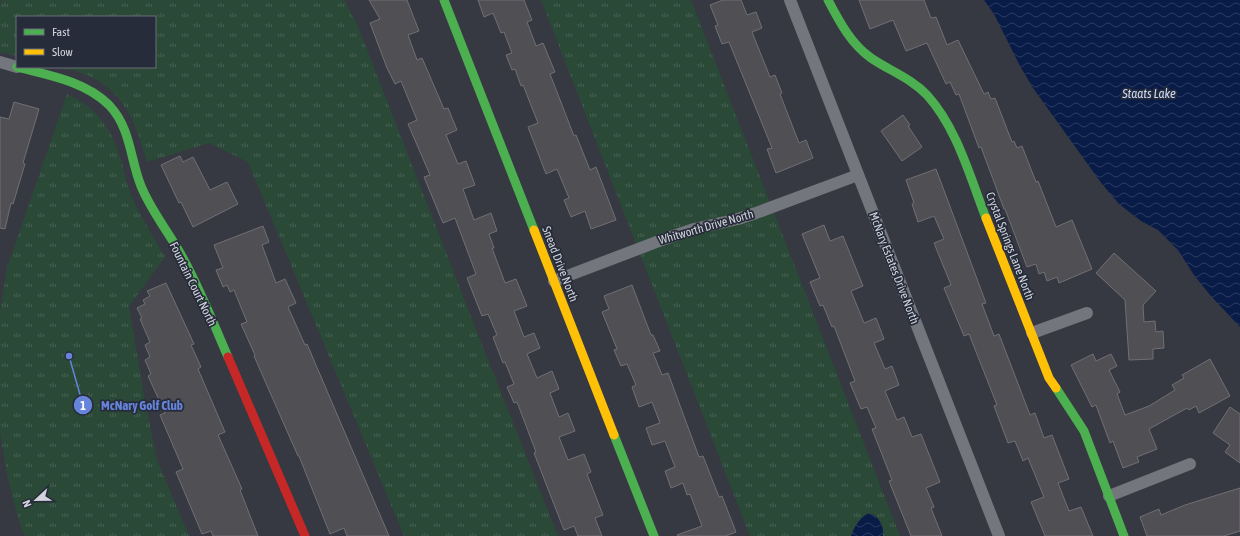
<svg xmlns="http://www.w3.org/2000/svg" width="1240" height="536" font-family="'Asap Condensed',sans-serif">
<style>
.grass{fill:url(#grass-tufts)}
.water{fill:url(#water-waves)}
.building{fill:#504f54;stroke:#716f75}
.lines{fill:none;stroke-linecap:round;stroke-linejoin:round}
.street{stroke:#73767c;stroke-width:12}
.fast{stroke:#4caf50;stroke-width:9}
.slow{stroke:#ffc107;stroke-width:9}
.jam{stroke:#c62828;stroke-width:9}
.labels{text-anchor:middle;dominant-baseline:central;stroke-width:3.5;stroke-linejoin:round;paint-order:stroke}
.street-label{font-size:12px;fill:#d1d4dd;stroke:#272c3a}
.water-label{font-size:13px;font-style:italic;fill:#c7dafa;stroke:#272c3a}
.leader{fill:none;stroke:#6584da;stroke-width:1.5}
.callout-dot{fill:#6584da;stroke:#272c3a;stroke-width:1.5}
.mark-label{font-size:12px;text-anchor:middle;font-weight:bold;fill:#fff}
.callout-label{font-size:13px;text-anchor:middle;font-weight:bold;fill:#6584da;stroke:#272c3a;stroke-width:3.5;stroke-linejoin:round;paint-order:stroke}
</style>
<defs>
<pattern id="grass-tufts" width="24" height="20" patternUnits="userSpaceOnUse"><rect width="24" height="20" fill="#2a4937"/><path d="M3 7l-1-3M5 7V3M7 7l1-3M15 17l-1-3M17 17v-4M19 17l1-3" fill="none" stroke="#486254"/></pattern>
<pattern id="water-waves" width="16" height="10" patternUnits="userSpaceOnUse"><rect width="16" height="10" fill="#081c47"/><path d="M0 5q4-4 8 0t8 0" fill="none" stroke="#2b3c61"/></pattern>
</defs>
<rect width="100%" height="100%" fill="#363941"/>
<g class="grass">
<path d="M 2,0 L 344,0 L 357,24 L 475,327 L 558,536 L 404,536 L 248,162 L 209,143 L 147,162 C 136,123 124,89 82,73 C 74,70 65,69 58,67 L 155,67 L 155,17 L 17,17 L 17,56 L 0,52 L 0,5 Z"/>
<path d="M 541,0 L 691,0 L 900,536 L 750,536 Z"/>
<path d="M 67,94 C 99,110 110,126 121,160 C 124,169 125,178 128,187 C 137,212 152,234 165,257 L 129,306 L 145,401 L 157,460 L 189,536 L 25,536 L 21,528 L 8,480 L 0,432 L 0,311 L 7,268 Z"/>
</g>
<g class="water">
<path d="M 984,0 L 1240,0 L 1240,327 L 1210,295 L 1194,275 L 1178,250 L 1158,230 L 1141,221 L 1119,204 L 1102,184 L 1033,88 L 1020,66 L 994,14 Z"/>
<path d="M 869,513 C 879,516 884,526 883,536 L 851,536 C 854,527 860,517 869,513 Z"/>
</g>
<g class="building">
<path d="M 369,0 L 407,0 L 419,31 L 408,35 L 417,60 L 422,58 L 444,109 L 448,108 L 457,130 L 446,135 L 458,164 L 466,161 L 475,185 L 463,189 L 474,220 L 491,213 L 497,231 L 489,234 L 494,248 L 492,248 L 505,283 L 516,279 L 527,306 L 514,311 L 524,337 L 534,333 L 540,348 L 527,354 L 537,378 L 552,371 L 559,389 L 550,393 L 559,417 L 568,413 L 575,431 L 559,437 L 568,460 L 584,454 L 591,472 L 587,474 L 603,515 L 595,518 L 602,536 L 578,536 L 574,526 L 564,530 L 534,453 L 536,452 L 517,402 L 514,403 L 507,387 L 514,384 L 505,362 L 503,363 L 493,337 L 497,335 L 488,314 L 482,316 L 467,278 L 476,274 L 455,218 L 443,223 L 424,177 L 430,175 L 408,124 L 417,120 L 401,81 L 395,84 L 387,68 L 370,23 L 380,19 Z"/>
<path d="M 478,0 L 524,0 L 532,20 L 527,22 L 536,46 L 543,43 L 555,72 L 550,74 L 574,136 L 576,135 L 590,170 L 596,167 L 616,220 L 591,229 L 585,211 L 571,217 L 564,200 L 569,198 L 557,169 L 546,174 L 528,127 L 538,123 L 523,85 L 521,86 L 515,69 L 512,70 L 506,55 L 512,53 L 504,32 L 501,33 L 493,13 L 484,17 Z"/>
<path d="M 723,0 L 741,0 L 747,15 L 756,12 L 762,28 L 752,32 L 770,77 L 775,75 L 782,93 L 780,94 L 799,143 L 806,140 L 813,158 L 776,173 L 767,149 L 772,148 L 729,42 L 722,44 L 715,26 L 718,25 L 710,5 Z"/>
<path d="M 859,0 L 924,0 L 931,18 L 936,17 L 947,45 L 958,40 L 984,94 L 988,92 L 991,99 L 995,98 L 1012,142 L 1014,141 L 1017,148 L 1022,146 L 1036,182 L 1038,181 L 1056,227 L 1072,220 L 1092,269 L 1059,283 L 1057,277 L 1047,281 L 1044,272 L 1039,274 L 1036,264 L 1027,267 L 1005,209 L 1004,209 L 981,147 L 979,148 L 959,94 L 956,95 L 950,82 L 946,84 L 927,43 L 906,51 L 893,20 L 870,29 Z"/>
<path d="M 14,102 L 39,109 L 23,163 L 25,164 L 13,204 L 11,203 L 5,229 L 0,228 L 0,117 L 9,119 Z"/>
<path d="M 903,115 L 910,125 L 908,126 L 922,147 L 902,161 L 881,131 Z"/>
<path d="M 180,156 L 183,162 L 193,157 L 210,190 L 227,182 L 238,204 L 193,227 L 181,202 L 179,203 L 161,165 Z"/>
<path d="M 936,169 L 986,303 L 982,304 L 994,336 L 999,334 L 1030,415 L 1035,413 L 1044,438 L 1052,435 L 1069,479 L 1058,483 L 1069,511 L 1081,507 L 1093,536 L 1045,536 L 1031,502 L 1044,497 L 1028,458 L 1023,461 L 1015,441 L 1008,443 L 994,406 L 997,405 L 969,334 L 964,336 L 944,288 L 951,285 L 934,243 L 944,239 L 934,216 L 918,222 L 912,204 L 914,203 L 906,180 Z"/>
<path d="M 824,225 L 830,241 L 843,236 L 863,286 L 851,291 L 864,323 L 876,318 L 884,339 L 874,343 L 885,369 L 892,366 L 899,385 L 885,391 L 897,420 L 904,417 L 912,437 L 921,434 L 940,482 L 926,488 L 934,507 L 931,508 L 942,536 L 911,536 L 889,481 L 892,480 L 872,429 L 876,428 L 867,407 L 861,409 L 850,383 L 855,381 L 834,326 L 832,327 L 823,305 L 820,306 L 810,282 L 820,278 L 802,234 Z"/>
<path d="M 263,226 L 269,242 L 262,245 L 276,283 L 285,279 L 296,303 L 288,307 L 305,345 L 307,344 L 389,536 L 347,536 L 344,528 L 330,534 L 299,456 L 298,456 L 254,356 L 255,355 L 241,324 L 247,322 L 234,290 L 230,292 L 227,285 L 223,287 L 216,270 L 223,268 L 214,245 Z"/>
<path d="M 1114,253 L 1156,291 L 1143,305 L 1144,322 L 1155,321 L 1156,332 L 1163,331 L 1164,348 L 1153,349 L 1153,359 L 1129,360 L 1125,300 L 1096,273 Z"/>
<path d="M 166,283 L 194,344 L 191,345 L 201,367 L 198,369 L 225,432 L 218,435 L 242,489 L 240,490 L 258,536 L 213,536 L 211,531 L 202,534 L 176,472 L 183,469 L 160,415 L 165,413 L 148,376 L 151,374 L 145,360 L 150,357 L 145,345 L 150,342 L 140,319 L 142,318 L 137,308 L 145,304 L 143,300 L 150,296 L 147,291 Z"/>
<path d="M 632,285 L 651,335 L 653,335 L 660,351 L 653,353 L 662,375 L 668,373 L 699,457 L 703,456 L 719,497 L 722,496 L 736,532 L 726,536 L 678,536 L 677,535 L 702,526 L 690,494 L 687,495 L 683,483 L 671,488 L 665,471 L 675,467 L 665,441 L 652,445 L 646,428 L 660,423 L 652,402 L 639,407 L 632,387 L 636,385 L 627,364 L 621,366 L 614,350 L 617,349 L 602,312 L 609,309 L 604,296 Z"/>
<path d="M 1093,354 L 1096,361 L 1111,354 L 1117,366 L 1109,370 L 1120,392 L 1117,394 L 1125,415 L 1149,406 L 1175,390 L 1172,385 L 1184,378 L 1182,375 L 1210,359 L 1230,396 L 1199,413 L 1196,406 L 1189,410 L 1187,408 L 1149,429 L 1157,449 L 1137,457 L 1139,462 L 1123,468 L 1113,441 L 1110,443 L 1096,405 L 1092,407 L 1071,365 Z"/>
<path d="M 1230,407 L 1240,414 L 1240,463 L 1225,452 L 1230,445 L 1213,433 Z"/>
<path d="M 1240,488 L 1240,531 L 1224,536 L 1147,536 L 1140,517 L 1159,509 L 1161,515 L 1185,505 Z"/>
</g>
<g class="lines">
<g class="street">
<path d="M 790,0 L 999,536"/>
<path d="M 0,62 L 17,67"/>
<path d="M 554,281 L 659,241 L 694,229 L 738,219 L 756,213 L 858,175"/>
<path d="M 1032,333 L 1087,313"/>
<path d="M 1109,496 L 1190,464"/>
</g>
<g class="fast">
<path d="M 444,0 L 534,230"/>
<path d="M 828,0 C 839,21 851,44 871,58 C 890,71 911,78 927,95 C 957,128 970,177 986,218"/>
<path d="M 17,67 C 48,75 85,81 109,105 C 131,128 130,159 141,186 C 152,213 171,235 184,260 C 201,291 214,325 228,357"/>
<path d="M 1056,388 L 1084,431 L 1124,536"/>
<path d="M 614,435 L 654,536"/>
</g>
<g class="slow">
<path d="M 986,218 L 1049,378 L 1056,388"/>
<path d="M 534,230 L 614,435"/>
</g>
<path class="jam" d="M 228,357 L 305,536"/>
</g>
<g class="labels">
<g class="street-label">
<text transform="translate(706 227) rotate(-16)">Whitworth Drive North</text>
<text transform="translate(1010 246) rotate(69)">Crystal Springs Lane North</text>
<text transform="translate(560 264) rotate(69)">Snead Drive North</text>
<text transform="translate(894 268) rotate(69)">McNary Estates Drive North</text>
<text transform="translate(193 284) rotate(64)">Fountain Court North</text>
</g>
<g class="water-label">
<text x="1149" y="93">Staats Lake</text>
</g>
</g>
<path class="leader" d="M69 356L83 405"/>
<g class="callout-dot">
<circle cx="69" cy="356" r="4"/>
<circle cx="83" cy="405" r="10"/>
</g>
<g class="mark-label">
<text x="83" y="410">1</text>
</g>
<g class="callout-label">
<text x="142" y="410">McNary Golf Club</text>
</g>
<rect x="16" y="16" width="140" height="52" fill="#272c3a" stroke="#6b6f7b"/>
<rect x="24" y="29" width="20" height="6" fill="#4caf50" stroke="#6b6f7b"/>
<text x="52" y="36" font-size="12" fill="#d1d4dd">Fast</text>
<rect x="24" y="49" width="20" height="6" fill="#ffc107" stroke="#6b6f7b"/>
<text x="52" y="56" font-size="12" fill="#d1d4dd">Slow</text>
<g transform="translate(36 500) rotate(248)" stroke="#272c3a" stroke-width="3" paint-order="stroke">
<path d="M0-3L7 15L0 10L-7 15Z" fill="#d1d4dd"/>
<text y="-6" font-size="11" font-weight="bold" text-anchor="middle" fill="#d1d4dd">N</text>
</g>
</svg>
